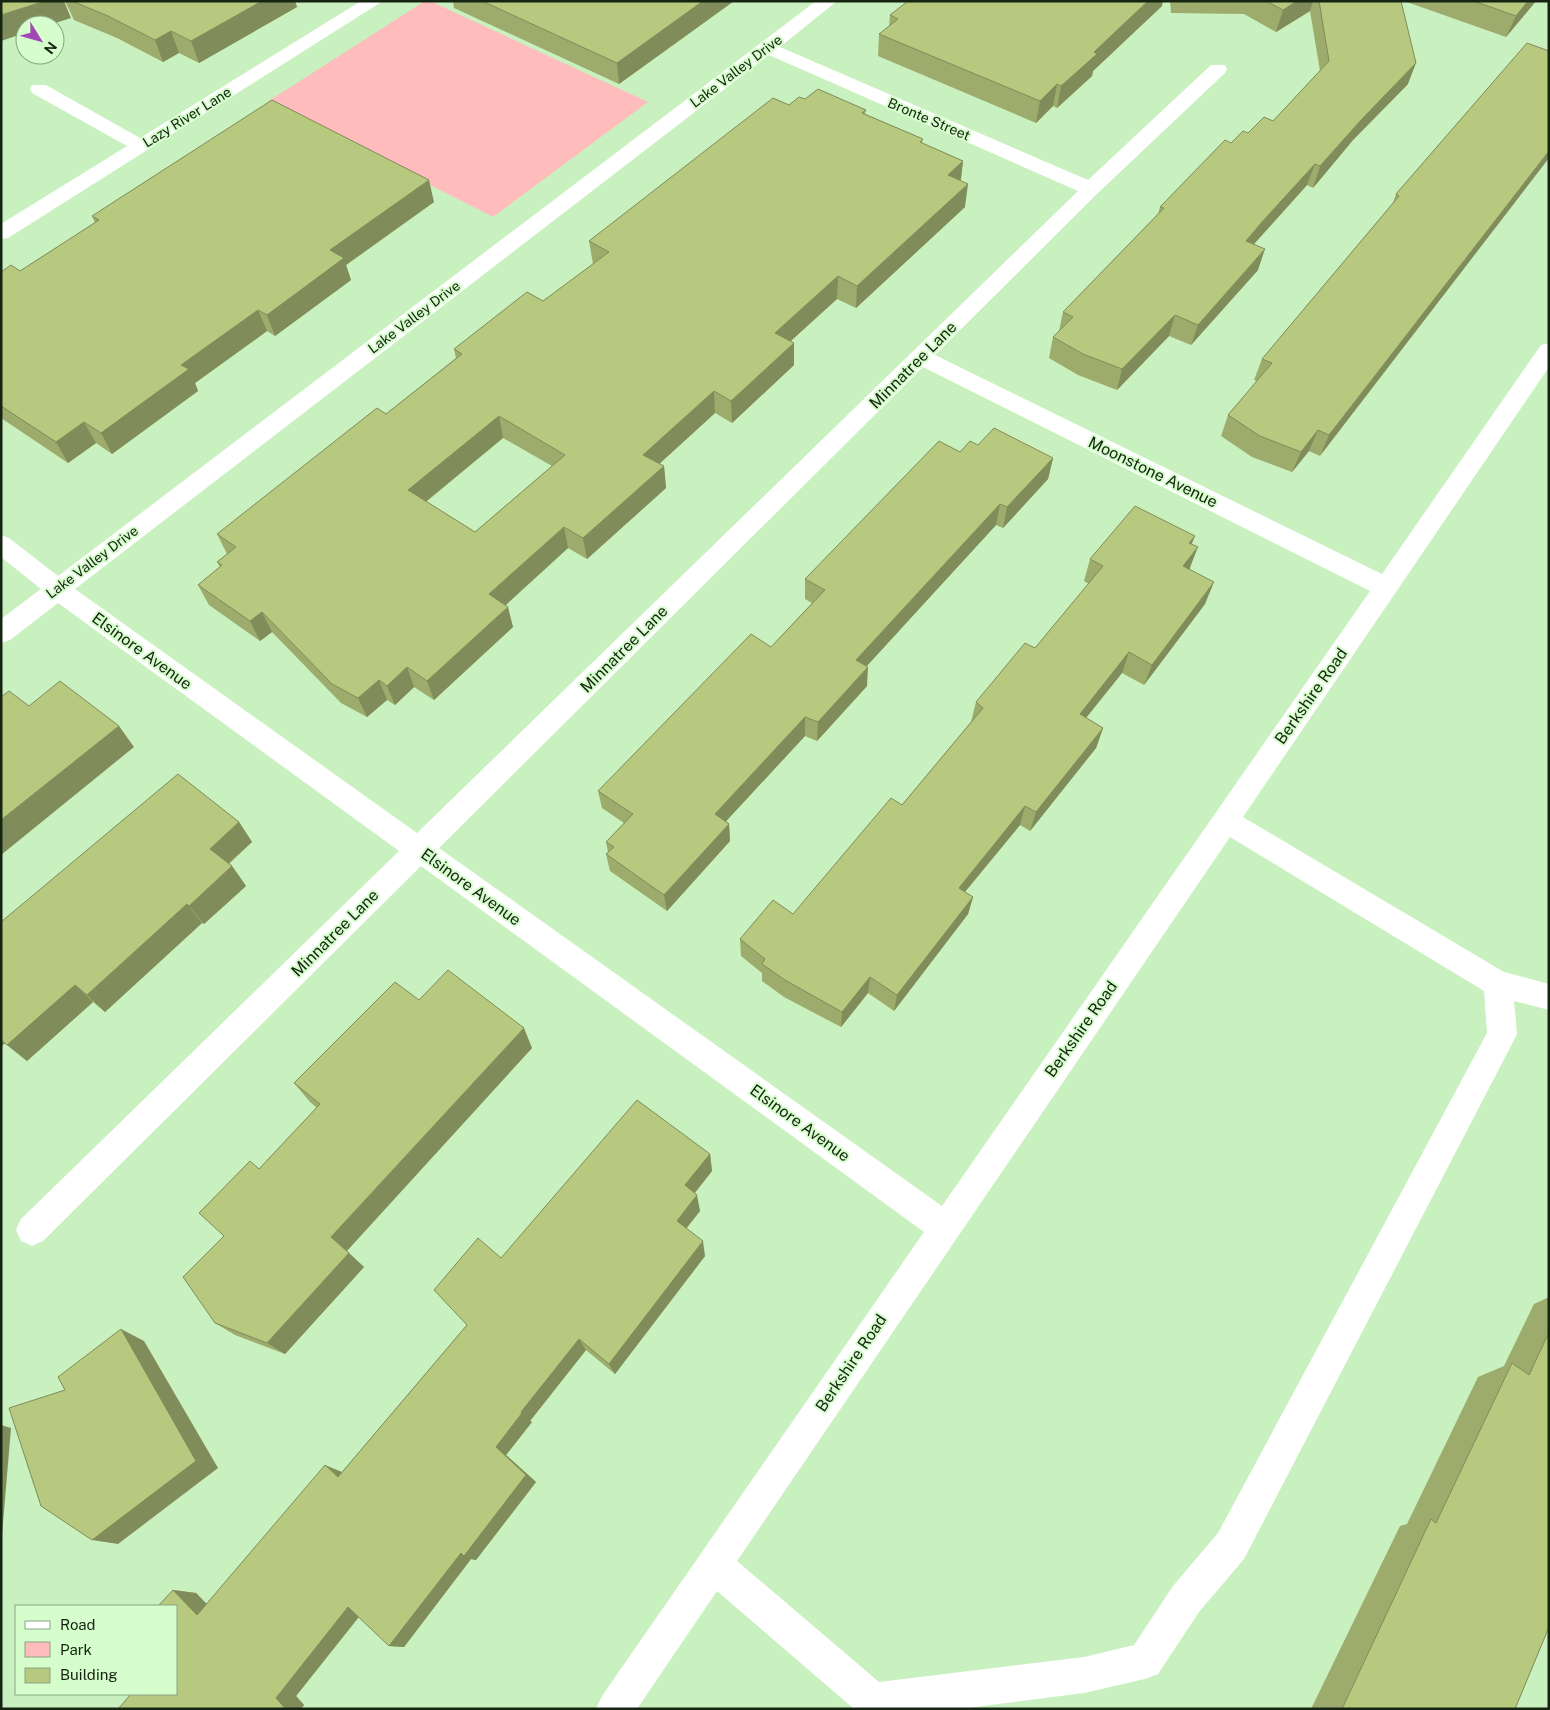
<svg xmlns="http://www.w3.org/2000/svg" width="1550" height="1710" font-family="'Public Sans',sans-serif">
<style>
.green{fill:#febcbc}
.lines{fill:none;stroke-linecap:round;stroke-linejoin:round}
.minor{fill:#fff;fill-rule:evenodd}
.wall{fill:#9dac6d;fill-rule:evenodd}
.shaded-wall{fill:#808c59}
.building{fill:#b7c87f;stroke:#808c59;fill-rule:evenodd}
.labels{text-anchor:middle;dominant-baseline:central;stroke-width:4;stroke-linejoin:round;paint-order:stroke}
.far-street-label{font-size:14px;fill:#162412;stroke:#d6fdcc}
.street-label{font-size:16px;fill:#162412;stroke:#d6fdcc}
</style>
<rect width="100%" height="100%" fill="#c9f0bf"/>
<path class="green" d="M 425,1 L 430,1 L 648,102 L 493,217 L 267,102 Z"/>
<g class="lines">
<g class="minor">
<path d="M 361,1 L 383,1 L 8,238 L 1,239 L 1,224 L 127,146 L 32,93 L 30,89 L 32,85 L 46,85 L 140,138 Z"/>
<path d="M 816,1 L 837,1 L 780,47 L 1088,180 L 1211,65 L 1225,65 L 1227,69 L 1225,73 L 1098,193 L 935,355 L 1382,574 L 1541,345 L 1549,343 L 1549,367 L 1243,817 L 1504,972 L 1549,984 L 1549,1010 L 1514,1001 L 1517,1034 L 1512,1044 L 1244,1559 L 1199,1612 L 1158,1674 L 1145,1679 L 1084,1693 L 960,1709 L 854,1709 L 717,1591 L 637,1709 L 596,1709 L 602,1696 L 924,1232 L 421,866 L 43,1241 L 32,1246 L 21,1241 L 16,1230 L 21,1219 L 399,851 L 58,603 L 10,640 L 1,643 L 1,619 L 41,589 L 1,557 L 1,535 L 9,538 L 58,576 ZM 769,55 L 1078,191 L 417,833 L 75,589 ZM 923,367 L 1370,591 L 942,1206 L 439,848 ZM 1230,837 L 1484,991 L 1487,1033 L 1218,1533 L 1173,1586 L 1134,1645 L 1084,1657 L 879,1682 L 737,1561 Z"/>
</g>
</g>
<g class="wall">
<path d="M 65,1 L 295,1 L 297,7 L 199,63 L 179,53 L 163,62 L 117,38 L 74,20 Z"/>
<path d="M 453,1 L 734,1 L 619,84 L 454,8 Z"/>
<path d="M 1170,1 L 1401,1 L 1408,84 L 1353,140 L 1313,188 L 1307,185 L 1254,244 L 1258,270 L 1191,345 L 1169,336 L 1117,390 L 1078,375 L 1049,358 L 1053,337 L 1059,331 L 1063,312 L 1158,214 L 1160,207 L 1231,143 L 1273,121 L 1320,71 L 1310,11 L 1276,32 L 1244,14 L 1171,13 Z"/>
<path d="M 1404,1 L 1536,1 L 1506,37 Z"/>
<path d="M 1162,6 L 1093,71 L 1092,76 L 1057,108 L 1053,106 L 1036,123 L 878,56 L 879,34 L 889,26 L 890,15 Z"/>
<path d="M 1527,43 L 1320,456 L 1309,451 L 1292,472 L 1252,457 L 1221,436 L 1228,415 L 1257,381 L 1254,380 L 1262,359 L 1393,203 L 1396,194 Z"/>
<path d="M 805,99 L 866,110 L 865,114 L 923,139 L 922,143 L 963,161 L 961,181 L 965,207 L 856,308 L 837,299 L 791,341 L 794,343 L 794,365 L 732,423 L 715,413 L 659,464 L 664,466 L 666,488 L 587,559 L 568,548 L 505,605 L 513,627 L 434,700 L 414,687 L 395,705 L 387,700 L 367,717 L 341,703 L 272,632 L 260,641 L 209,605 L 198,585 L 220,567 L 217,562 L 227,554 L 217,534 L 386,414 L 456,358 L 454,349 L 543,301 L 593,264 L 589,241 L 789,105 ZM 503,438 L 552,466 L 475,532 L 426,502 Z"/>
<path d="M 434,202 L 346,265 L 351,280 L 275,336 L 267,331 L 195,383 L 198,391 L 112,454 L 96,443 L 68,463 L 1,418 L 1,272 L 20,271 L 95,223 L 92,216 Z"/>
<path d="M 978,445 L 1053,458 L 1048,479 L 1003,528 L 996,525 L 866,666 L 867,686 L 817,741 L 805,736 L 726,821 L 729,824 L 730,841 L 667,911 L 610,871 L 606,854 L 608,852 L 606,842 L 624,823 L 602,808 L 598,791 L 771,647 L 812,603 L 805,599 L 805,579 L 960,452 Z"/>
<path d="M 1192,544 L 1190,569 L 1205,604 L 1144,685 L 1122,673 L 1086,718 L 1103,728 L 1096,748 L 1030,831 L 1020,825 L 965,892 L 973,897 L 968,914 L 894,1011 L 868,993 L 841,1027 L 784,997 L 762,981 L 762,973 L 741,956 L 740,939 L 793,914 L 902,805 L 971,722 L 976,702 L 1035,648 L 1089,584 L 1084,581 L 1090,559 Z"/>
<path d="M 239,822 L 252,842 L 229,864 L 232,866 L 246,886 L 204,924 L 202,923 L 105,1012 L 93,1002 L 27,1061 L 5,1043 Z"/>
<path d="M 419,1000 L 532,1048 L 346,1251 L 364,1267 L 285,1354 L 235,1335 L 215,1323 L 224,1236 L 259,1169 L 317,1108 L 310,1102 L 294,1083 Z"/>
<path d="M 710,1154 L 712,1171 L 695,1193 L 700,1211 L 686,1229 L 705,1256 L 615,1374 L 586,1350 L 530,1421 L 532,1422 L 506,1455 L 536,1482 L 476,1560 L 471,1559 L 404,1647 L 389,1646 L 359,1617 L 296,1696 L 304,1705 L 301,1709 L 118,1709 L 176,1694 L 173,1590 L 196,1593 L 207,1604 L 342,1472 L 467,1325 L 501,1258 Z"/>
<path d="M 1549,1297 L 1549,1627 L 1515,1709 L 1311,1709 L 1400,1526 L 1407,1524 L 1478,1377 L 1504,1366 L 1534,1304 Z"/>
</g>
<g class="shaded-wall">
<path d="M 45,1 L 64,1 L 71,18 L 49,25 L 25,25 L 25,33 L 1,41 L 1,15 Z"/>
<path d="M 262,1 L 295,1 L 297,7 L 199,63 L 191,41 Z"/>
<path d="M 703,1 L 734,1 L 619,84 L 617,63 Z"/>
<path d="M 1148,1 L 1163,1 L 1162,6 L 1093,71 L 1092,76 L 1057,108 L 1061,86 L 1094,52 Z"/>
<path d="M 1297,1 L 1313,1 L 1310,11 L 1276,32 L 1283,10 Z"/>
<path d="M 1528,1 L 1536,1 L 1506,37 L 1516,16 Z"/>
<path d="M 171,31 L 179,53 L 163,62 L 155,40 Z"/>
<path d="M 1416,63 L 1408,84 L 1353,140 L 1313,188 L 1320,166 L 1362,119 Z"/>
<path d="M 1057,84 L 1053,106 L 1036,123 L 1040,101 Z"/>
<path d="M 1549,151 L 1549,158 L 1320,456 L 1329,435 Z"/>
<path d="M 963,161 L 960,184 L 948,175 Z"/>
<path d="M 1315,164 L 1307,185 L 1254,244 L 1239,262 L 1246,241 L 1262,222 Z"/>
<path d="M 429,180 L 434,202 L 346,265 L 351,280 L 275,336 L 267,315 L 330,250 Z"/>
<path d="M 968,184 L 965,207 L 856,308 L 857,286 Z"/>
<path d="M 1265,249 L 1258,270 L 1191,345 L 1198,325 Z"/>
<path d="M 838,276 L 837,299 L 775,355 L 775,333 Z"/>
<path d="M 258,310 L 267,331 L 195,383 L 198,391 L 112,454 L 101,433 L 181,365 Z"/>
<path d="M 1175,315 L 1169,336 L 1117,390 L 1122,369 Z"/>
<path d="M 794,343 L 794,365 L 732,423 L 731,401 Z"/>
<path d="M 714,391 L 715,413 L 646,476 L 643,455 Z"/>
<path d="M 499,416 L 503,438 L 414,511 L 408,490 Z"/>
<path d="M 84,422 L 96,443 L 68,463 L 56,442 Z"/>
<path d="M 1318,430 L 1309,451 L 1292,472 L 1301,452 Z"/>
<path d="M 1053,458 L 1048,479 L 1003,528 L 1007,507 Z"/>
<path d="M 664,466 L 666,488 L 587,559 L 583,538 Z"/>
<path d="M 1000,504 L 996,525 L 855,679 L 856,660 Z"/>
<path d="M 564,527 L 568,548 L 495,615 L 489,594 Z"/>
<path d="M 1195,536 L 1186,558 L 1189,543 Z"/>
<path d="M 1198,547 L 1189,570 L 1183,566 Z"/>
<path d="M 1214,582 L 1205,604 L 1144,685 L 1152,665 Z"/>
<path d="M 508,607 L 513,627 L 434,700 L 427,681 Z"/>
<path d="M 262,612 L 272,632 L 260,641 L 250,621 Z"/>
<path d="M 1129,652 L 1122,673 L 1073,734 L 1080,714 Z"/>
<path d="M 407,667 L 414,687 L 395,705 L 387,686 Z"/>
<path d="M 868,667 L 867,686 L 817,741 L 818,722 Z"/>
<path d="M 379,680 L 387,700 L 367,717 L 358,698 Z"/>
<path d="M 805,717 L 805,736 L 717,831 L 715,814 Z"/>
<path d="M 119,726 L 134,747 L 1,855 L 1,820 Z"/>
<path d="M 1103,728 L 1096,748 L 1030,831 L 1036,812 Z"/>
<path d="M 1025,806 L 1020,825 L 954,905 L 959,888 Z"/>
<path d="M 239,822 L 252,842 L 223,868 L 210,849 Z"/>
<path d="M 729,824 L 730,841 L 667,911 L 664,895 Z"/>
<path d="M 232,866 L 246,886 L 204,924 L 189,906 Z"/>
<path d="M 973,897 L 968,914 L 894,1011 L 897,995 Z"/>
<path d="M 187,904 L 202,923 L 105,1012 L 87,995 Z"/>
<path d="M 870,977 L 868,993 L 841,1027 L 842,1012 Z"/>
<path d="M 75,985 L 93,1002 L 27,1061 L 7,1045 Z"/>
<path d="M 524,1028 L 532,1048 L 346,1252 L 331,1237 Z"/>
<path d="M 1,1039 L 6,1042 L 1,1047 Z"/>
<path d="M 710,1154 L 712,1171 L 688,1201 L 685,1185 Z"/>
<path d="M 697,1195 L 700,1211 L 680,1236 L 677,1221 Z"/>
<path d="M 703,1241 L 705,1256 L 615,1374 L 609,1364 Z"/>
<path d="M 349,1253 L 364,1267 L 285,1354 L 267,1343 Z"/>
<path d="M 121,1329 L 144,1341 L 218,1468 L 118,1544 L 92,1540 Z"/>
<path d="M 579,1339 L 586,1350 L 530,1421 L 532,1422 L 506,1455 L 536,1482 L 476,1560 L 471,1559 L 404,1647 L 389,1646 L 496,1447 L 521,1412 Z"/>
<path d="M 1,1425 L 11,1428 L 1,1547 Z"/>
<path d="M 325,1465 L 342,1472 L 338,1477 Z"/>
<path d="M 173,1590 L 196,1593 L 219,1617 L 197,1615 Z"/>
<path d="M 348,1607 L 365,1609 L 296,1696 L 304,1705 L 301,1709 L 283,1709 L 276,1698 Z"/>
</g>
<g class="building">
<path d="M 1,1 L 45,1 L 1,15 Z"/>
<path d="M 72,1 L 262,1 L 191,41 L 171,31 L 155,40 L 108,16 Z"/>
<path d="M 482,1 L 703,1 L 617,63 Z"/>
<path d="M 908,1 L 1148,1 L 1094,52 L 1097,54 L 1061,86 L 1057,84 L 1040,101 L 879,34 L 898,19 L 890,15 Z"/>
<path d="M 1266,1 L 1297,1 L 1283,10 Z"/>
<path d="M 1319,1 L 1401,1 L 1416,63 L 1362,119 L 1320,166 L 1315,164 L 1262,222 L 1246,241 L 1265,249 L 1198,325 L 1175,315 L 1122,369 L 1083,354 L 1053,337 L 1073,317 L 1063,312 L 1164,208 L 1160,207 L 1225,140 L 1231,143 L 1243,131 L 1248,133 L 1264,117 L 1273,121 L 1329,61 Z"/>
<path d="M 1474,1 L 1528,1 L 1516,16 Z"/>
<path d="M 1527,43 L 1549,51 L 1549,151 L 1329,435 L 1318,430 L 1301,452 L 1260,436 L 1228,415 L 1272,363 L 1262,359 L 1399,196 L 1396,194 Z"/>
<path d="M 818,89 L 866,110 L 862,113 L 923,139 L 920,142 L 963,161 L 948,175 L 968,184 L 857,286 L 838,276 L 775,333 L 794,343 L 731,401 L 714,391 L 643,455 L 664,466 L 583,538 L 564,527 L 489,594 L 508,607 L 427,681 L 407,667 L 387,686 L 379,680 L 358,698 L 332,684 L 262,612 L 250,621 L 198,585 L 222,565 L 217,562 L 236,547 L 217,534 L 377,408 L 386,414 L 462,354 L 454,349 L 527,292 L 543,301 L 609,252 L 589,241 L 773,98 L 789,105 L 799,97 L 805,99 ZM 499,416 L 565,455 L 475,532 L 408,490 Z"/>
<path d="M 272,100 L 429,180 L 330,250 L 344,258 L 267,315 L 258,310 L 181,365 L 189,369 L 101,433 L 84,422 L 56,442 L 1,406 L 1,272 L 11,265 L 20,271 L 99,220 L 92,216 Z"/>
<path d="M 994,428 L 1053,458 L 1007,507 L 1000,504 L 856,660 L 868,667 L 818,722 L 805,717 L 715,814 L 729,824 L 664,895 L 606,854 L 614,847 L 606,842 L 633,814 L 598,791 L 751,634 L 771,647 L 825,590 L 805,579 L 939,441 L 960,452 L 970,441 L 978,445 Z"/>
<path d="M 1135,506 L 1195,536 L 1189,543 L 1198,547 L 1183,566 L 1214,582 L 1152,665 L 1129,652 L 1080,714 L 1103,728 L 1036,812 L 1025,806 L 959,888 L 973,897 L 897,995 L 870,977 L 842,1012 L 785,980 L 762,964 L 765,959 L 740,939 L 773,900 L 793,914 L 891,798 L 902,805 L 983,708 L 976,702 L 1025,643 L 1035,648 L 1103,566 L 1090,559 Z"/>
<path d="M 60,681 L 119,726 L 1,820 L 1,697 L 9,691 L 29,706 Z"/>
<path d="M 178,774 L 239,822 L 210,849 L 232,866 L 189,906 L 187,904 L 87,995 L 75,985 L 7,1045 L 1,1040 L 1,922 Z"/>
<path d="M 448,970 L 524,1028 L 331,1237 L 349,1253 L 267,1343 L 215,1323 L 183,1277 L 224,1236 L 199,1213 L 250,1161 L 259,1169 L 320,1104 L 294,1083 L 395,982 L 419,1000 Z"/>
<path d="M 637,1100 L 710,1154 L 685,1185 L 697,1195 L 677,1221 L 703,1241 L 609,1364 L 579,1339 L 521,1412 L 522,1413 L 496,1447 L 526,1475 L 464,1556 L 461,1553 L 389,1646 L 348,1607 L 276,1698 L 284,1707 L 283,1709 L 118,1709 L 131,1694 L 176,1694 L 176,1606 L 158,1606 L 173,1590 L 197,1615 L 325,1465 L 338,1477 L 467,1325 L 434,1290 L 478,1238 L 501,1258 Z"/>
<path d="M 121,1329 L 196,1461 L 92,1540 L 41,1506 L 9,1408 L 65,1390 L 58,1377 Z"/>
<path d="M 1549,1332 L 1549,1627 L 1515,1709 L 1342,1709 L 1431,1519 L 1436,1523 L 1512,1363 L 1529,1375 Z"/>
</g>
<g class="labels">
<g class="far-street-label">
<text transform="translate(736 71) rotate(-37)">Lake Valley Drive</text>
<text transform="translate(187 117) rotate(-32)">Lazy River Lane</text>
<text transform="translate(929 119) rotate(23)">Bronte Street</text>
<text transform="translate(414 317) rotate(-37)">Lake Valley Drive</text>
<text transform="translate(92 562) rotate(-37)">Lake Valley Drive</text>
</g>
<g class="street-label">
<text transform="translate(913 365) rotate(-45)">Minnatree Lane</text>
<text transform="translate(1153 472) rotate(26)">Moonstone Avenue</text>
<text transform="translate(624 649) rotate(-45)">Minnatree Lane</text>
<text transform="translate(142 651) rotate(36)">Elsinore Avenue</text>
<text transform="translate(1311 696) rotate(-55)">Berkshire Road</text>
<text transform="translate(471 887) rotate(36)">Elsinore Avenue</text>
<text transform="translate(335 933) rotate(-45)">Minnatree Lane</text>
<text transform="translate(1081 1029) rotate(-55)">Berkshire Road</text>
<text transform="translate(800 1123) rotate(36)">Elsinore Avenue</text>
<text transform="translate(851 1363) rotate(-56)">Berkshire Road</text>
</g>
</g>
<rect width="1550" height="1710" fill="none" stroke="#162412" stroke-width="5"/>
<rect x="15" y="1605" width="162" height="90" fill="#d6fdcc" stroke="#89a682"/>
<rect x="25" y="1621" width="25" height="8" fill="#ffffff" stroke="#89a682"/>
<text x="60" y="1630" font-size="15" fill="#162412">Road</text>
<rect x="25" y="1642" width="25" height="15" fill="#febcbc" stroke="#89a682"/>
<text x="60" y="1655" font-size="15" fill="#162412">Park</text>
<rect x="25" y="1668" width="25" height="15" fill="#b7c87f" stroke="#89a682"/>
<text x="60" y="1680" font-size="15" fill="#162412">Building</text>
<g transform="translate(40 40) rotate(127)"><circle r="24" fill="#d6fdcc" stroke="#89a682"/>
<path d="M0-4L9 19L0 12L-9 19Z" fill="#a049b6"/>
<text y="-8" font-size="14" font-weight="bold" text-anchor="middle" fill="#162412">N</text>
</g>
</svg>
